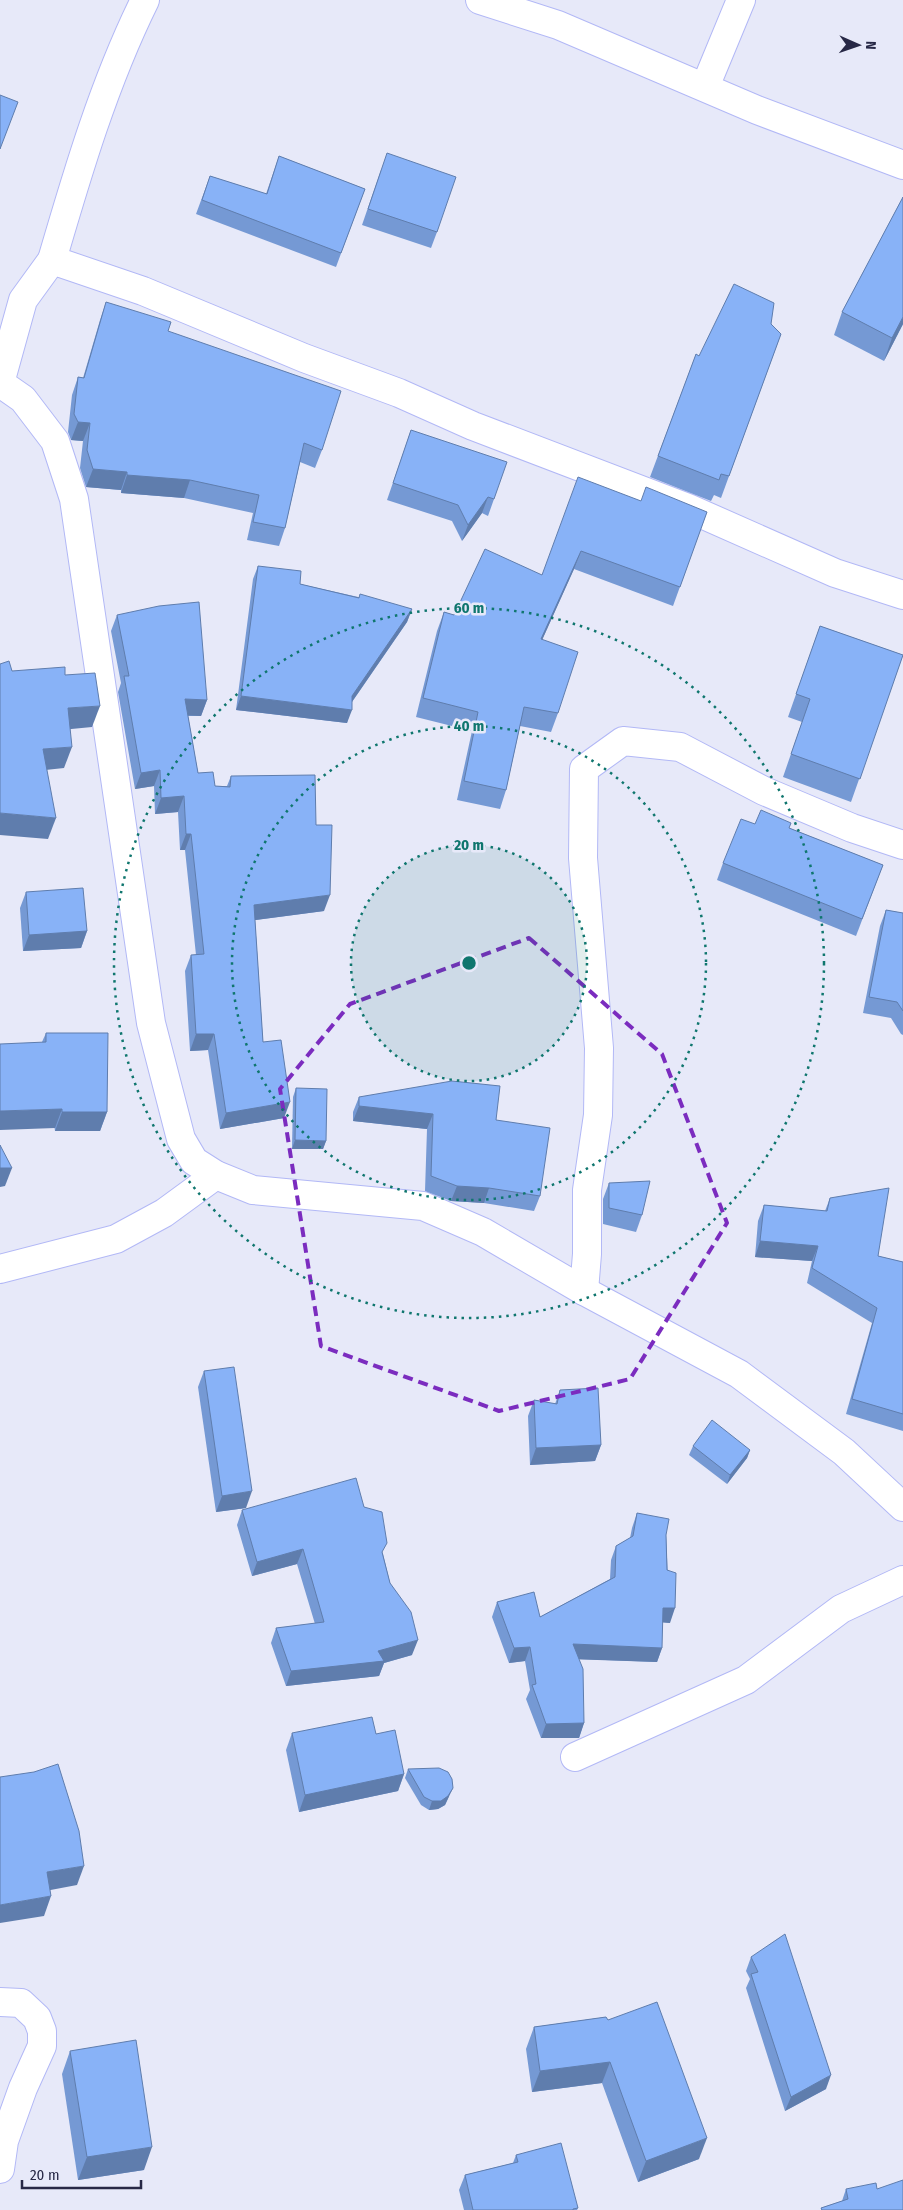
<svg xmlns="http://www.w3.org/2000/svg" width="903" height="2210" font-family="'Fira Sans Condensed',sans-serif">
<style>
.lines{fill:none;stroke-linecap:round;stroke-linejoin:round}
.minor-casing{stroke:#b2b8f6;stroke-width:30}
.minor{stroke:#fff;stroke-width:28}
.wall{fill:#7599d4}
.shaded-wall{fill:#5f7dad}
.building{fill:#88b2f7;stroke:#5f7dad}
.marked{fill:none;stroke:#7b2cbf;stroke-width:4;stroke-dasharray:10 6;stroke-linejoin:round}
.ring{fill:none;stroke:#0f766e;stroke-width:2.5;stroke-dasharray:2.5 5}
.centre{fill:#0f766e;stroke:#e7e9f9;stroke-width:2.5}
.ring-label{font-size:15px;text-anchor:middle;font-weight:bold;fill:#0f766e;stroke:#e7e9f9;stroke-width:5;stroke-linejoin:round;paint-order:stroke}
</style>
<rect width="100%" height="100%" fill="#e7e9f9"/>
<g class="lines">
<defs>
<g id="minor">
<path d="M 480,0 L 558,25 L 757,110 L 903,165"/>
<path d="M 705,87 L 741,0"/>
<path d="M 52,260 C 78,171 104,83 145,0"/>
<path d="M 903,595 L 835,573 L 688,508 L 473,426 L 399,393 L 304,358 L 143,291 L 52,260 L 23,300 L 0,383 L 23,399 L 55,441 L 74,499 L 151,1023 L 181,1139 L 194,1161 L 216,1175 L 253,1190 L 423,1206 L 483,1232 L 584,1291 L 739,1374 L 844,1452 L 903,1507"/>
<path d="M 0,1269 L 116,1239 L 164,1213 L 216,1175"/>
<path d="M 584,1291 L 587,1254 L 587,1190 L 598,1115 L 599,1048 L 583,858 L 584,769 L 623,741 L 680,747 L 764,791 L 852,828 L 903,845"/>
<path d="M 575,1757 L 746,1680 L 841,1609 L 903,1580"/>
<path d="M 0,2002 L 21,2003 L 37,2018 L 42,2031 L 42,2046 L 23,2088 L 4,2141 L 0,2169"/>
</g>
</defs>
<use href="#minor" class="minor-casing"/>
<use href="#minor" class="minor"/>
</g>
<g class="wall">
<path d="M 279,156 L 365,189 L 336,267 L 196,214 L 210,176 L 266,194 Z"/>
<path d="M 381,170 L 437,232 L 431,248 L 362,225 Z"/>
<path d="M 903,197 L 903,324 L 884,361 L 834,335 L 842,312 Z"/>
<path d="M 106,302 L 168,331 L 322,450 L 315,468 L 300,462 L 285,528 L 279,546 L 247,540 L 253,513 L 184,498 L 121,493 L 121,490 L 86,487 L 80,468 L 83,441 L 71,440 L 68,432 L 72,395 L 78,377 L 83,378 L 100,320 Z"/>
<path d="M 771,324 L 781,334 L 721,498 L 714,495 L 711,501 L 650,477 L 696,354 L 699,356 Z"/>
<path d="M 411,430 L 494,499 L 488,516 L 482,513 L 462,541 L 452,521 L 387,500 Z"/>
<path d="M 641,501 L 707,512 L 673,606 L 574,569 L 542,640 L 558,713 L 551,732 L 520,726 L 506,790 L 500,809 L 457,800 L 472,731 L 416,717 L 437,631 L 444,612 L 454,615 L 542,575 Z"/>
<path d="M 258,566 L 300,584 L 412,609 L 407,622 L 352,702 L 347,723 L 236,710 L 253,579 Z"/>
<path d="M 117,615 L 207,700 L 201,716 L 188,716 L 198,773 L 215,786 L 227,786 L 231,776 L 316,825 L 324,911 L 255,920 L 263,1042 L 284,1118 L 220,1129 L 208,1050 L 190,1051 L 185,971 L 191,955 L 196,955 L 185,850 L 180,850 L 178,812 L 155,814 L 154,786 L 135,789 L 118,692 L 121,683 L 111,631 Z"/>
<path d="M 820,626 L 903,655 L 851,802 L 783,777 L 802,722 L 788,717 Z"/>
<path d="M 755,824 L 789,828 L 883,865 L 856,936 L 717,880 L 723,863 Z"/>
<path d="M 26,892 L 87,931 L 81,948 L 23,951 L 20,908 Z"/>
<path d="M 886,910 L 903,913 L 903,1035 L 901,1034 L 891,1018 L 863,1013 L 880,926 Z"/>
<path d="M 46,1033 L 107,1112 L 100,1131 L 55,1131 L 42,1042 Z"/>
<path d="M 296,1088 L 326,1141 L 323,1149 L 292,1149 L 293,1097 Z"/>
<path d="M 359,1097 L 496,1120 L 540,1196 L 534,1211 L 484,1203 L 451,1201 L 425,1191 L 427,1129 L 353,1121 L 353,1112 Z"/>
<path d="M 609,1183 L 642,1215 L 636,1232 L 603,1224 L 603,1199 Z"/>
<path d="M 830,1198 L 878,1256 L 903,1262 L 903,1431 L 846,1414 L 872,1323 L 807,1283 L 812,1261 L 755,1257 L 758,1221 L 764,1205 L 825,1211 Z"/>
<path d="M 204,1371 L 246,1508 L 216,1512 L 198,1387 Z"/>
<path d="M 560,1390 L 601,1445 L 595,1461 L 530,1465 L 528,1416 L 534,1400 L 555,1404 Z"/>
<path d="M 693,1446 L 750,1450 L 747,1458 L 727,1484 L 689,1455 Z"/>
<path d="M 364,1507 L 383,1554 L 390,1583 L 412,1655 L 384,1663 L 379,1676 L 286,1686 L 271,1643 L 276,1628 L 315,1624 L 297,1564 L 252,1576 L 237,1525 L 242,1510 Z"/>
<path d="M 637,1513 L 666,1535 L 670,1623 L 662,1622 L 662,1648 L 657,1662 L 579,1659 L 584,1723 L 579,1738 L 541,1738 L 526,1699 L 530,1690 L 525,1661 L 509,1663 L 492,1617 L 497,1602 L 540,1617 L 610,1579 L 611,1560 L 616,1546 L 630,1538 L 632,1528 Z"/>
<path d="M 292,1733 L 376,1734 L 404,1774 L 398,1791 L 299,1812 L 286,1750 Z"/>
<path d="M 408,1769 L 449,1796 L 445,1805 L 438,1809 L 429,1810 L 421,1805 L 405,1778 Z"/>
<path d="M 751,1957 L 826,2089 L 785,2111 L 746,1988 L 750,1979 L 746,1971 Z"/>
<path d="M 606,2017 L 699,2159 L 638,2182 L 602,2083 L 532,2092 L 526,2049 L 534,2027 Z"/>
<path d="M 70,2051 L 144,2170 L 78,2180 L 62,2074 Z"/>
<path d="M 516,2155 L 578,2208 L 577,2210 L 464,2210 L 459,2190 L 465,2175 L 513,2163 Z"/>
<path d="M 846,2189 L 877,2189 L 903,2210 L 821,2210 L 821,2208 L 842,2201 Z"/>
</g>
<g class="shaded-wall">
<path d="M 903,317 L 903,324 L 884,361 L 892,338 Z"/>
<path d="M 78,422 L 90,423 L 83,441 L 71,440 Z"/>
<path d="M 93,469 L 127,472 L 121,490 L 86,487 Z"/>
<path d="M 127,475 L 190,480 L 184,498 L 121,493 Z"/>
<path d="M 488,497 L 482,513 L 462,541 L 468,525 Z"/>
<path d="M 581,551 L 574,569 L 534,658 L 541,639 Z"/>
<path d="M 412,609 L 407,622 L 347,709 L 352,696 Z"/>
<path d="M 241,696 L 352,710 L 347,723 L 236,710 Z"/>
<path d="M 185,699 L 207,700 L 201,716 L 179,715 Z"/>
<path d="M 100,706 L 92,727 L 61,730 L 68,708 Z"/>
<path d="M 72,747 L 64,768 L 36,771 L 43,749 Z"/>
<path d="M 160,770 L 154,786 L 135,789 L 141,773 Z"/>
<path d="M 184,796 L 178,812 L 155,814 L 161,798 Z"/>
<path d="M 0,813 L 56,818 L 48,839 L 0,835 Z"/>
<path d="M 186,834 L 191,834 L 185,850 L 180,850 Z"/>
<path d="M 330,895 L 324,911 L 248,921 L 254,905 Z"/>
<path d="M 87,931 L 81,948 L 23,951 L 29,935 Z"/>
<path d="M 196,1034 L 214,1034 L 208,1050 L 190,1051 Z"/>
<path d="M 290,1102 L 284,1118 L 220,1129 L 226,1113 Z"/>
<path d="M 359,1106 L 433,1114 L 427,1129 L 353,1121 Z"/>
<path d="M 62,1109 L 55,1128 L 0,1130 L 0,1111 Z"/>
<path d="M 62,1112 L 107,1112 L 100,1131 L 55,1131 Z"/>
<path d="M 295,1140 L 326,1141 L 323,1149 L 292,1149 Z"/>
<path d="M 0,1168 L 12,1168 L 5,1186 L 0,1187 Z"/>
<path d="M 457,1186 L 489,1188 L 484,1203 L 451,1201 Z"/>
<path d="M 760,1241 L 818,1246 L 812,1261 L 755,1257 Z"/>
<path d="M 601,1445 L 595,1461 L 530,1465 L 536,1448 Z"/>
<path d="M 750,1450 L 747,1458 L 727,1484 L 730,1475 Z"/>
<path d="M 252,1491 L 246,1508 L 216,1512 L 222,1496 Z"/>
<path d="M 303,1549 L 297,1564 L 252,1576 L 257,1562 Z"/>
<path d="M 663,1608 L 675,1608 L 670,1623 L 657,1622 Z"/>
<path d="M 418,1640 L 412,1655 L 384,1663 L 379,1676 L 286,1686 L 291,1671 L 378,1651 Z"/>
<path d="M 573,1644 L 662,1648 L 657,1662 L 568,1659 Z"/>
<path d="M 530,1647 L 525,1661 L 509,1663 L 514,1648 Z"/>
<path d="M 584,1723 L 579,1738 L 541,1738 L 546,1724 Z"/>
<path d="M 404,1774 L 398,1791 L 299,1812 L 305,1795 Z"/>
<path d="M 453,1788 L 445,1805 L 438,1809 L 429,1810 L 432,1801 Z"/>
<path d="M 84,1866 L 77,1885 L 40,1892 L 47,1872 Z"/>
<path d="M 51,1896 L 44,1916 L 0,1923 L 0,1905 Z"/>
<path d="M 610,2062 L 602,2083 L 532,2092 L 540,2071 Z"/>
<path d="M 831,2075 L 826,2089 L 785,2111 L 791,2097 Z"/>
<path d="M 707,2138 L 699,2159 L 638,2182 L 646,2161 Z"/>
<path d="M 152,2147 L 144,2170 L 78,2180 L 87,2157 Z"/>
</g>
<g class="building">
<path d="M 0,95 L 18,102 L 0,149 Z"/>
<path d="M 387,153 L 456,177 L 437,232 L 368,209 Z"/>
<path d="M 279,156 L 365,189 L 341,253 L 202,200 L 210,176 L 267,194 Z"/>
<path d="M 903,197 L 903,317 L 892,338 L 842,312 Z"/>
<path d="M 734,284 L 774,303 L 771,324 L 781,334 L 729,476 L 721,474 L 719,480 L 658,456 L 696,354 L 699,356 Z"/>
<path d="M 106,302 L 171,322 L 168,331 L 341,391 L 322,450 L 304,443 L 285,528 L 253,522 L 259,495 L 190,480 L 127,475 L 127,472 L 93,469 L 87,450 L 90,423 L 78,422 L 74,414 L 78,377 L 84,378 Z"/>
<path d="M 411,430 L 507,462 L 494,499 L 488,497 L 468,525 L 458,505 L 393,483 Z"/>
<path d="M 578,477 L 641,501 L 646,487 L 707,512 L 680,587 L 581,551 L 541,639 L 578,652 L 558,713 L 524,707 L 506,790 L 464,781 L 478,712 L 423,698 L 444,612 L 454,615 L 485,549 L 542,575 Z"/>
<path d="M 258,566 L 301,571 L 300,584 L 359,598 L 360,594 L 412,609 L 352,696 L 352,710 L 241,696 Z"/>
<path d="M 199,602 L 207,700 L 185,699 L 198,773 L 213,772 L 215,786 L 230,787 L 231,776 L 315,775 L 316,825 L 332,825 L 330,895 L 254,905 L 263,1042 L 281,1040 L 290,1102 L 226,1113 L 214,1034 L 196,1034 L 191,955 L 204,954 L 191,834 L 186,834 L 184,796 L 161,798 L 160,770 L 141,773 L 124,676 L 129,676 L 117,615 L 159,606 Z"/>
<path d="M 820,626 L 903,655 L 860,779 L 791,754 L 810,699 L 796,694 Z"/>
<path d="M 9,661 L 12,671 L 65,667 L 65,675 L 95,673 L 100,706 L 68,708 L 72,747 L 43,749 L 56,818 L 0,813 L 0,664 Z"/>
<path d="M 761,810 L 791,823 L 789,828 L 883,865 L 862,919 L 723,863 L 741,819 L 755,824 Z"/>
<path d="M 83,888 L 87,931 L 29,935 L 26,892 Z"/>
<path d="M 886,910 L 903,913 L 903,1011 L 897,1002 L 869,997 Z"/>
<path d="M 46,1033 L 108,1033 L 107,1112 L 62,1112 L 62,1109 L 0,1111 L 0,1044 L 46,1042 Z"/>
<path d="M 452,1081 L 500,1086 L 496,1120 L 550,1128 L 540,1196 L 489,1188 L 457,1186 L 431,1176 L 433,1114 L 359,1106 L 359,1097 Z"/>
<path d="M 296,1088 L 327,1089 L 326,1141 L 295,1140 Z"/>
<path d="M 0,1145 L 12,1168 L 0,1168 Z"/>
<path d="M 650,1181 L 642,1215 L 609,1208 L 609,1183 Z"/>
<path d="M 889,1188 L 878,1256 L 903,1262 L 903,1414 L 852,1399 L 877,1308 L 812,1268 L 818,1246 L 760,1241 L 764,1205 L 827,1211 L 830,1198 Z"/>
<path d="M 234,1367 L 252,1491 L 222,1496 L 204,1371 Z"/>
<path d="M 598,1388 L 601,1445 L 536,1448 L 534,1400 L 557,1404 L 560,1390 Z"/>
<path d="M 712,1420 L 750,1450 L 730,1475 L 693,1446 Z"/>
<path d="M 356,1478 L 364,1507 L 382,1512 L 387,1543 L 382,1552 L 390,1583 L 411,1612 L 418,1640 L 378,1651 L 384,1661 L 291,1671 L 276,1628 L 324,1622 L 303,1549 L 257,1562 L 242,1510 Z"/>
<path d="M 637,1513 L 669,1519 L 666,1535 L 667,1570 L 676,1573 L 675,1608 L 663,1608 L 662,1648 L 573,1644 L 583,1669 L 584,1723 L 546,1724 L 532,1685 L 536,1684 L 530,1647 L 514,1648 L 497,1602 L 534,1592 L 540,1617 L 615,1577 L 616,1546 L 633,1536 Z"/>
<path d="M 372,1717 L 376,1734 L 395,1730 L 404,1774 L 305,1795 L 292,1733 Z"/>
<path d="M 58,1764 L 79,1831 L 84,1866 L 47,1872 L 51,1896 L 0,1905 L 0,1777 L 34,1772 Z"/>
<path d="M 439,1768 L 448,1772 L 452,1779 L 453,1788 L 448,1796 L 441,1801 L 432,1801 L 424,1797 L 408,1769 Z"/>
<path d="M 785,1934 L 831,2075 L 791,2097 L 751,1974 L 758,1972 L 751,1957 Z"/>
<path d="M 657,2002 L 707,2138 L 646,2161 L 610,2062 L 540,2071 L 534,2027 L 606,2017 L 608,2020 Z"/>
<path d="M 136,2040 L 152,2147 L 87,2157 L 70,2051 Z"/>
<path d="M 561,2143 L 578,2208 L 573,2209 L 573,2210 L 473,2210 L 465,2175 L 518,2162 L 516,2155 Z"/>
<path d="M 903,2180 L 903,2210 L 822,2210 L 821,2208 L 848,2199 L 846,2189 L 876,2183 L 877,2189 Z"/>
</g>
<path class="marked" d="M 529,938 L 662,1054 L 727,1223 L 630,1379 L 499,1411 L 321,1346 L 280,1089 L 350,1004 Z"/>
<circle cx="469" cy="963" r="118" fill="#0f766e" fill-opacity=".12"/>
<g class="ring">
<circle cx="469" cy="963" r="118"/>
<circle cx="469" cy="963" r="237"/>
<circle cx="469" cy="963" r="355"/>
</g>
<circle cx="469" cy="963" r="8" class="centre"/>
<g class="ring-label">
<text x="469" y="613">60 m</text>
<text x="469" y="731">40 m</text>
<text x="469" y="850">20 m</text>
</g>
<g transform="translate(858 45) rotate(92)" stroke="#e7e9f9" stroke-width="4" paint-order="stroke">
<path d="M0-4L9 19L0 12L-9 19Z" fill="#272846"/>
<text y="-8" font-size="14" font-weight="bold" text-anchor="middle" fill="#272846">N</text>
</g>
<path d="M22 2180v8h119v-8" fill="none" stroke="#272846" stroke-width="2.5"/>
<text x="30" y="2180" font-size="15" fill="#272846" stroke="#e7e9f9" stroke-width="4" paint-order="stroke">20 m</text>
</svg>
